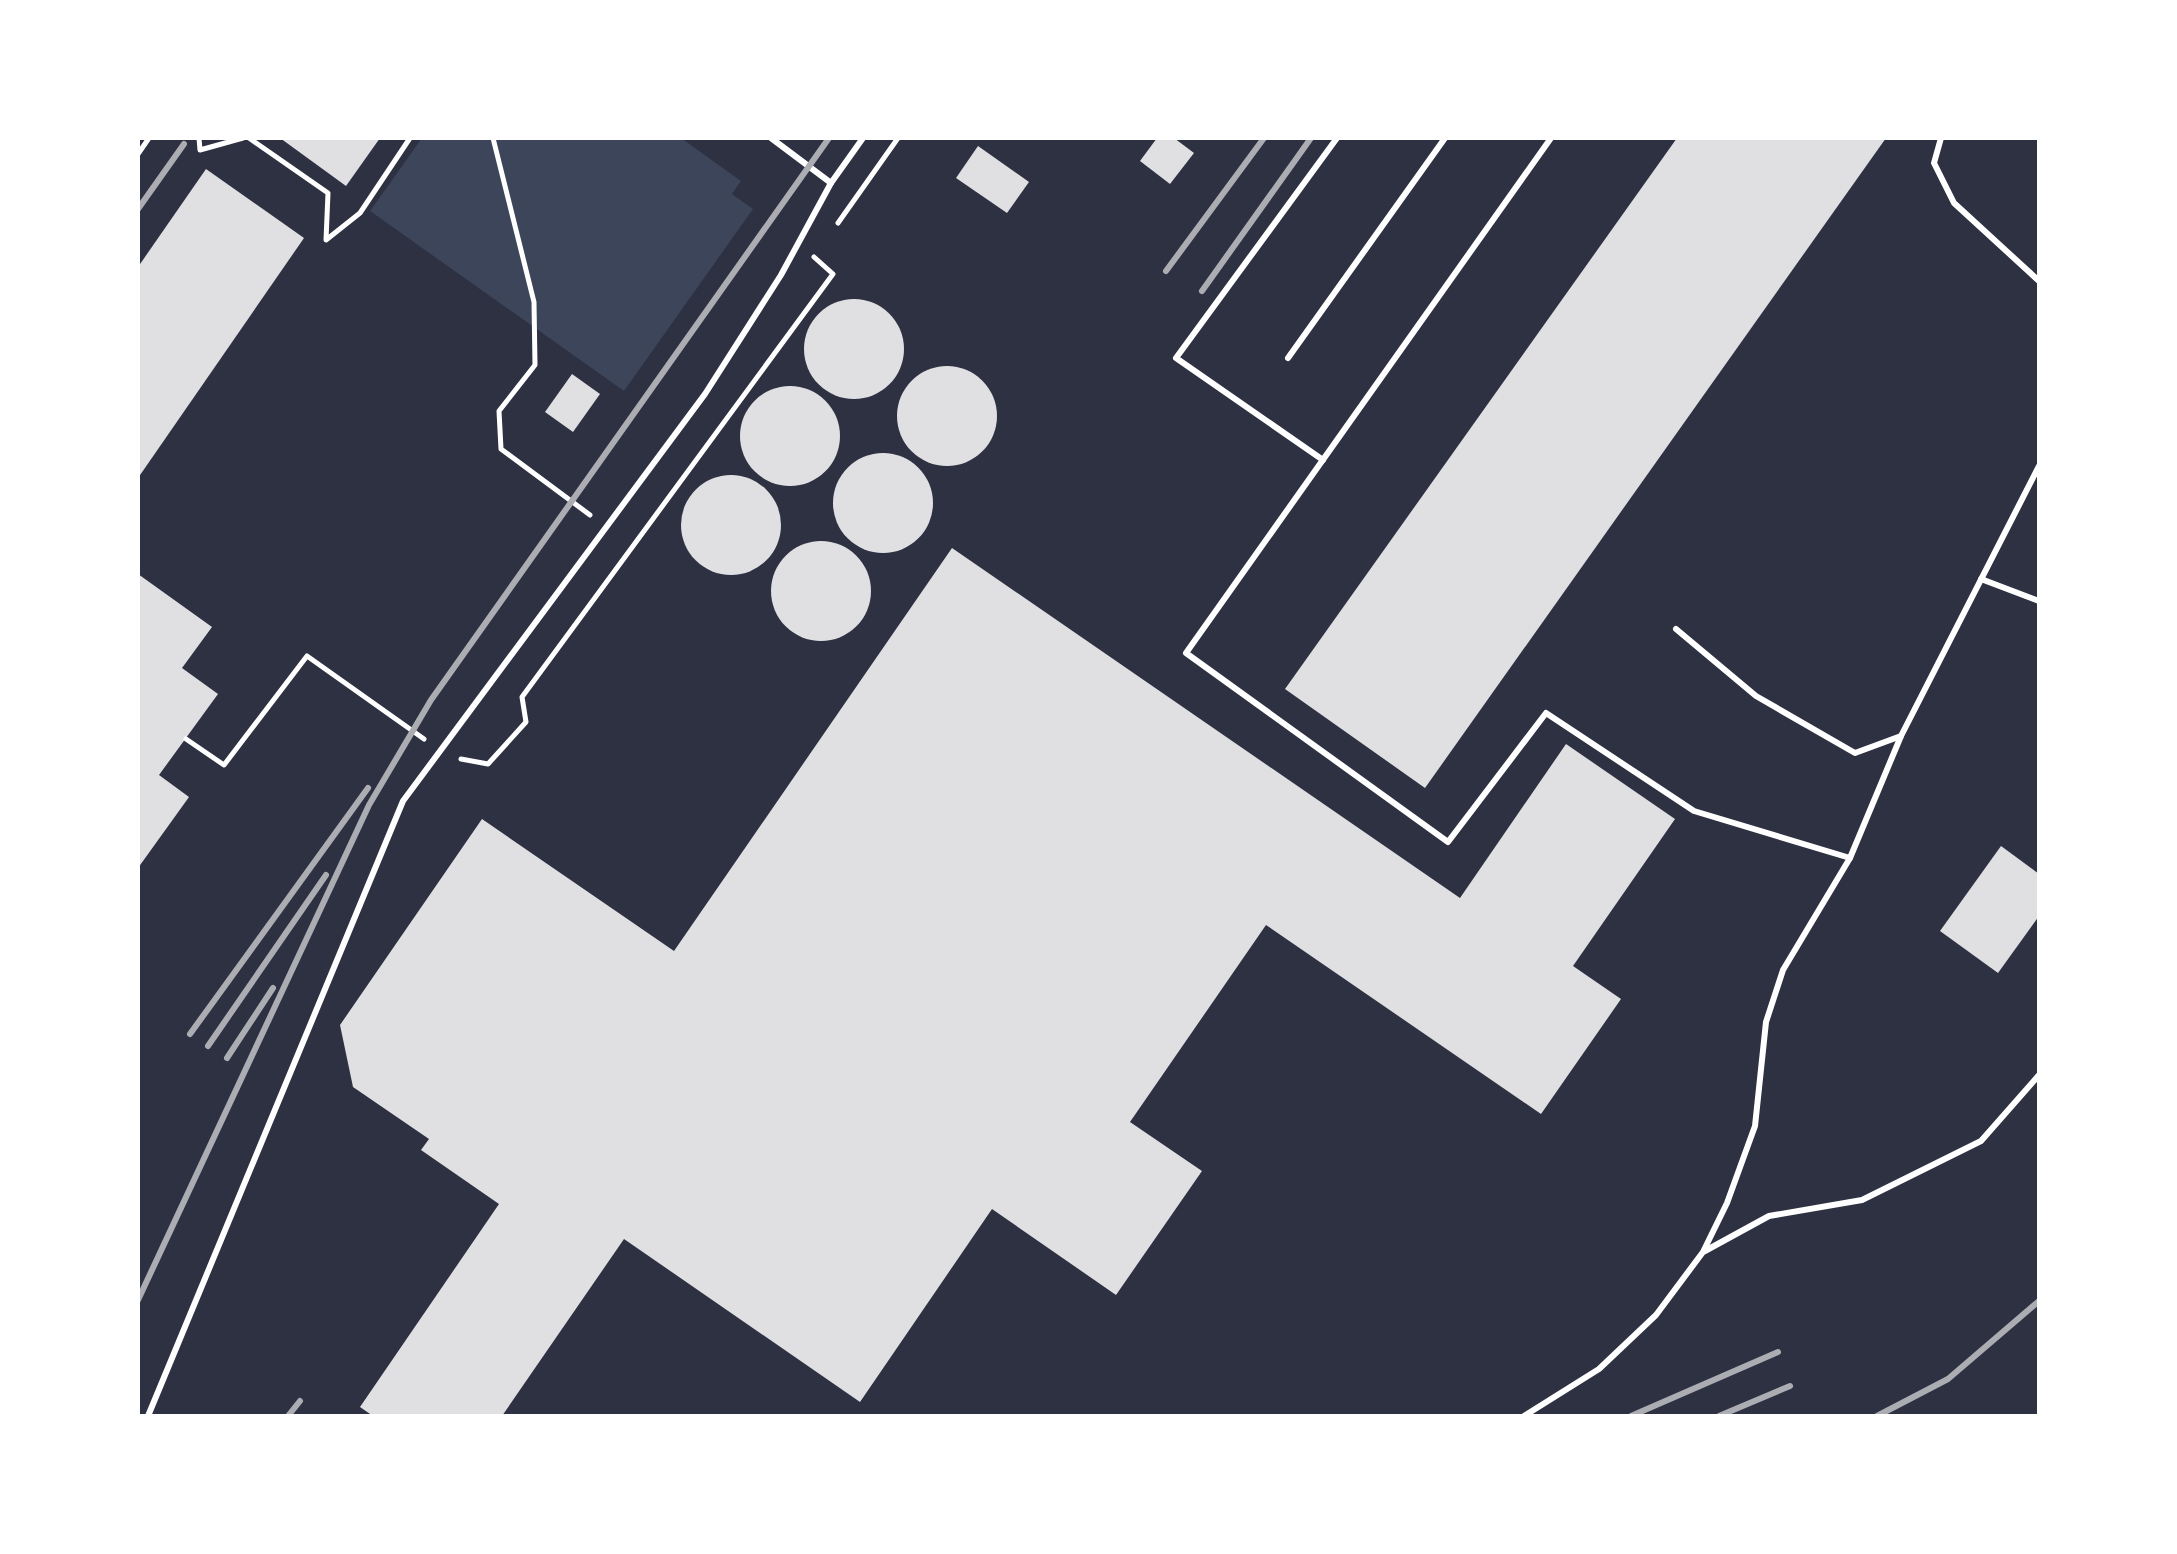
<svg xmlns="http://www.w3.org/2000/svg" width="2177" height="1554" font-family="'Titillium Web',sans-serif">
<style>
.green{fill:#3c4559}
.building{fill:#e0e0e3}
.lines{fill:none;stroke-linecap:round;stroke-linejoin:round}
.path{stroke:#fff;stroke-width:5}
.service{stroke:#fff;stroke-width:6}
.rail{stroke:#abadb3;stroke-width:6}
</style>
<rect width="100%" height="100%" fill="#2d3142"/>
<path class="green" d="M 422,138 L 681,138 L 741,181 L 732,194 L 753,209 L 624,391 L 370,211 Z"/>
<g class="building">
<path d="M 280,138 L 380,138 L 346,186 Z"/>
<path d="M 1157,138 L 1174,138 L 1194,153 L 1170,184 L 1140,161 Z"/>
<path d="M 1677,138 L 1886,138 L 1425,788 L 1285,689 Z"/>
<path d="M 978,146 L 1029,182 L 1007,213 L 956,178 Z"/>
<path d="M 206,169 L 304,238 L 138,478 L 138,267 Z"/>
<circle cx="854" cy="349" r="50"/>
<circle cx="947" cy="416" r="50"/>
<path d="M 572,374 L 600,394 L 573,432 L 545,412 Z"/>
<circle cx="790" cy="436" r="50"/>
<circle cx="883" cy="503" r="50"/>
<circle cx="731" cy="525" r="50"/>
<circle cx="821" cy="591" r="50"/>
<path d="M 952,548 L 1460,898 L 1566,744 L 1675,819 L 1573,966 L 1621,999 L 1541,1114 L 1266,925 L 1130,1122 L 1202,1171 L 1116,1295 L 992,1209 L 860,1402 L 624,1239 L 502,1416 L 373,1416 L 360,1407 L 499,1204 L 421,1150 L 429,1139 L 353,1087 L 340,1025 L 482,819 L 674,951 Z"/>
<path d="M 138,574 L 212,627 L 182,668 L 218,694 L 159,775 L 189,797 L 138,868 Z"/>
<path d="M 2001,846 L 2039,874 L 2039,916 L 1998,973 L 1940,931 Z"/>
</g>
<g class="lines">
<g class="path">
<path d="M 199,138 L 200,150 L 243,138"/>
<path d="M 249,138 L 328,193 L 326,240 L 360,213 L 410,138"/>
<path d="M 493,138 L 534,302 L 535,365 L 499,411 L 501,449 L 590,515"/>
<path d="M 138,154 L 149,138"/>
<path d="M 838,223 L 898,138"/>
<path d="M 186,739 L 224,765 L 307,656 L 424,739"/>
<path d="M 461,759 L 488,764 L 526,722 L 522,697 L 833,274 L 814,257"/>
</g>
<g class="service">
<path d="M 771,138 L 831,183 L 863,138"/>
<path d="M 1551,138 L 1186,653 L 1448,842 L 1546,713 L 1694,811 L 1850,858"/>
<path d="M 1941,138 L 1934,163 L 1954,203 L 2039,281"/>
<path d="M 1288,358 L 1445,138"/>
<path d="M 1323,460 L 1176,358 L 1337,138"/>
<path d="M 1981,579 L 2039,601"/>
<path d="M 1676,629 L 1756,696 L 1855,753 L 1901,736 L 2039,466"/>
<path d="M 1705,1251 L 1769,1216 L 1862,1200 L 1981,1141 L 2039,1075"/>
<path d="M 148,1416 L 403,801 L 705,394 L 781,275 L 831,183"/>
<path d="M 1524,1416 L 1599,1369 L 1656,1315 L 1703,1252 L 1727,1203 L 1755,1126 L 1766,1022 L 1783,970 L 1850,858 L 1901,736"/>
</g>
<g class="rail">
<path d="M 138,209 L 184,144"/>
<path d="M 1166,271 L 1264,138"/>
<path d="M 1202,291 L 1311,138"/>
<path d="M 190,1034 L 368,788"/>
<path d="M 208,1046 L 326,875"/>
<path d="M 227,1058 L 273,988"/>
<path d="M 138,1300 L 369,805 L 431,700 L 829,138"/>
<path d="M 288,1416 L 300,1401"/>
<path d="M 1631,1416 L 1778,1352"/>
<path d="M 1719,1416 L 1790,1386"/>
<path d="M 1877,1416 L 1948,1379 L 2039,1301"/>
</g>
</g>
<rect width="2177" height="1554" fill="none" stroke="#ffffff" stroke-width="280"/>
</svg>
